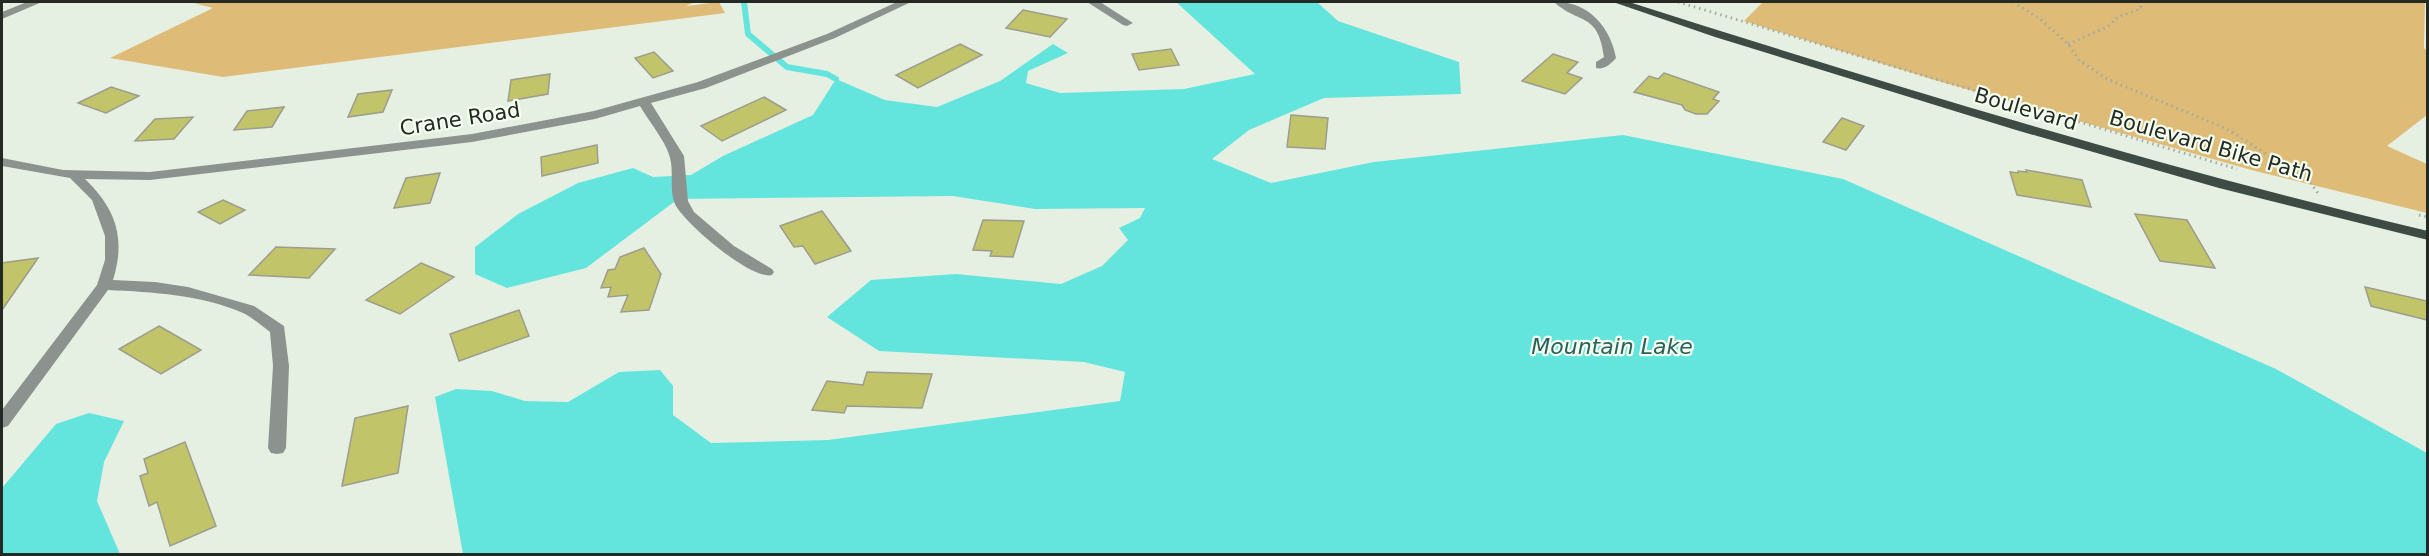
<svg xmlns="http://www.w3.org/2000/svg" width="2429" height="556" font-family="'DejaVu Sans',sans-serif">
<style>
.green{fill:#debb77}
.water{fill:#63e5de}
.lines{fill:none;stroke-linecap:round;stroke-linejoin:round}
.stream{stroke:#63e5de;stroke-width:6}
.building{fill:#c2c469;stroke:#9c9d8d;stroke-width:1.5}
.path{stroke:#a3aba0;stroke-width:3;stroke-dasharray:1.5 4;stroke-linecap:butt}
.minor{fill:#8c938f;fill-rule:evenodd}
.major{fill:#3e4b45;fill-rule:evenodd}
.labels{text-anchor:middle;dominant-baseline:central;stroke-width:4.5;stroke-linejoin:round;paint-order:stroke}
.street-label{font-size:21px;fill:#252924;stroke:#f3feef}
.water-label{font-size:22px;font-style:italic;fill:#2a615e;stroke:#f3feef}
</style>
<rect width="100%" height="100%" fill="#e6f0e2"/>
<g class="green">
<path d="M 190,2 L 695,2 L 686,6 L 719,2 L 725,13 L 223,77 L 110,58 L 213,8 Z"/>
<path d="M 1763,2 L 2425,2 L 2424,48 L 2427,51 L 2427,115 L 2387,146 L 2427,164 L 2427,213 L 2255,171 L 1938,81 L 1744,21 Z"/>
</g>
<g class="water">
<path d="M 1176,2 L 1317,2 L 1338,21 L 1459,62 L 1461,94 L 1324,98 L 1249,130 L 1212,159 L 1271,183 L 1374,162 L 1623,135 L 1843,179 L 2276,369 L 2427,453 L 2427,554 L 463,554 L 435,397 L 456,389 L 492,391 L 525,401 L 568,402 L 619,372 L 660,370 L 673,386 L 673,415 L 711,443 L 828,440 L 1120,401 L 1125,372 L 1084,362 L 879,351 L 827,317 L 871,280 L 956,274 L 1061,284 L 1102,266 L 1128,240 L 1119,228 L 1140,218 L 1145,208 L 1035,209 L 953,196 L 678,199 L 586,268 L 507,288 L 475,274 L 475,247 L 518,214 L 578,183 L 633,168 L 653,177 L 691,175 L 723,156 L 813,115 L 836,79 L 885,100 L 937,107 L 1000,81 L 1053,44 L 1068,53 L 1028,71 L 1026,83 L 1060,93 L 1184,89 L 1255,74 Z"/>
<path d="M 89,413 L 124,421 L 104,462 L 97,501 L 120,554 L 2,554 L 2,488 L 56,424 Z"/>
</g>
<g class="lines">
<path class="stream" d="M 744,2 L 748,34 L 787,67 L 827,74 L 836,79"/>
</g>
<g class="building">
<path d="M 1023,10 L 1067,19 L 1050,37 L 1006,28 Z"/>
<path d="M 960,44 L 982,55 L 918,88 L 896,75 Z"/>
<path d="M 1171,49 L 1179,65 L 1139,70 L 1132,54 Z"/>
<path d="M 654,52 L 673,71 L 653,78 L 635,58 Z"/>
<path d="M 1553,54 L 1578,62 L 1567,73 L 1582,78 L 1565,94 L 1522,81 Z"/>
<path d="M 1664,73 L 1719,92 L 1713,99 L 1719,101 L 1707,114 L 1696,114 L 1685,110 L 1682,105 L 1634,92 L 1649,76 L 1658,79 Z"/>
<path d="M 550,74 L 548,94 L 508,101 L 511,80 Z"/>
<path d="M 111,87 L 139,96 L 106,113 L 78,103 Z"/>
<path d="M 392,90 L 383,112 L 348,117 L 358,94 Z"/>
<path d="M 764,97 L 786,110 L 722,141 L 701,126 Z"/>
<path d="M 284,107 L 272,127 L 234,130 L 247,111 Z"/>
<path d="M 1291,115 L 1328,118 L 1325,149 L 1287,147 Z"/>
<path d="M 193,117 L 174,139 L 135,141 L 155,119 Z"/>
<path d="M 1842,118 L 1864,126 L 1846,150 L 1823,142 Z"/>
<path d="M 597,145 L 598,163 L 542,176 L 541,157 Z"/>
<path d="M 2026,170 L 2082,180 L 2091,207 L 2017,195 L 2010,172 L 2018,173 L 2018,171 L 2027,172 Z"/>
<path d="M 440,173 L 430,203 L 394,208 L 406,178 Z"/>
<path d="M 223,200 L 245,210 L 220,224 L 198,212 Z"/>
<path d="M 822,211 L 851,251 L 815,264 L 803,246 L 794,247 L 780,226 Z"/>
<path d="M 2135,214 L 2187,220 L 2215,268 L 2160,261 Z"/>
<path d="M 983,220 L 1024,221 L 1013,257 L 990,256 L 992,251 L 973,250 Z"/>
<path d="M 276,247 L 335,249 L 309,278 L 249,275 Z"/>
<path d="M 644,248 L 661,274 L 649,310 L 621,312 L 628,295 L 608,297 L 611,287 L 601,288 L 608,270 L 615,269 L 620,257 Z"/>
<path d="M 38,258 L 2,310 L 2,263 Z"/>
<path d="M 421,263 L 454,277 L 400,314 L 366,300 Z"/>
<path d="M 2365,287 L 2427,301 L 2427,320 L 2371,306 Z"/>
<path d="M 519,310 L 529,336 L 459,361 L 450,334 Z"/>
<path d="M 159,326 L 201,350 L 161,374 L 119,349 Z"/>
<path d="M 867,372 L 932,374 L 922,408 L 847,406 L 844,413 L 812,410 L 827,381 L 863,385 Z"/>
<path d="M 408,406 L 398,473 L 342,486 L 355,418 Z"/>
<path d="M 185,442 L 216,526 L 170,546 L 157,502 L 149,506 L 140,476 L 148,473 L 144,459 Z"/>
</g>
<g class="lines">
<g class="path">
<path d="M 1678,2 L 2237,169"/>
<path d="M 2013,2 L 2040,19 L 2068,44 L 2079,60 L 2107,79 L 2227,129 L 2309,181 L 2318,193"/>
<path d="M 2068,44 L 2107,27 L 2118,17 L 2140,9 L 2142,2"/>
<path d="M 2419,215 L 2428,217"/>
</g>
<g class="minor">
<path d="M 27,2 L 42,2 L 2,19 L 2,12 Z"/>
<path d="M 897,2 L 911,2 L 835,38 L 706,88 L 651,103 L 684,156 L 688,201 L 694,212 L 734,246 L 772,269 L 774,272 L 772,275 C 752,281 684,223 675,204 C 669,190 674,172 670,158 C 667,143 648,120 640,106 L 595,119 L 472,142 L 150,180 L 85,179 C 116,209 126,238 113,280 L 155,282 L 188,287 L 254,306 L 284,326 L 289,366 L 286,448 L 283,453 L 277,454 L 271,453 L 268,448 L 273,366 L 270,332 C 262,326 253,318 243,313 C 202,295 152,292 108,290 L 8,426 L 2,428 L 2,410 L 97,285 L 105,260 L 105,236 L 92,200 L 70,178 L 2,166 L 2,158 L 63,170 L 150,172 L 472,134 L 594,111 L 698,82 L 827,34 Z"/>
<path d="M 1087,2 L 1100,2 L 1133,23 L 1127,26 L 1123,25 Z"/>
<path d="M 1554,2 C 1588,0 1611,28 1616,58 C 1611,64 1604,70 1596,68 L 1596,62 L 1604,57 C 1598,11 1579,25 1554,2 Z"/>
</g>
<path class="major" d="M 1613,2 L 1629,2 C 1893,86 2158,167 2428,231 L 2428,240 L 2219,188 L 2016,130 L 1715,37 Z"/>
</g>
<g class="labels">
<g class="street-label">
<text transform="translate(2026 109) rotate(16)">Boulevard</text>
<text transform="translate(460 119) rotate(-9)">Crane Road</text>
<text transform="translate(2211 146) rotate(16)">Boulevard Bike Path</text>
</g>
<g class="water-label">
<text x="1612" y="346">Mountain Lake</text>
</g>
</g>
<rect width="2429" height="556" fill="none" stroke="#252924" stroke-width="6"/>
</svg>
